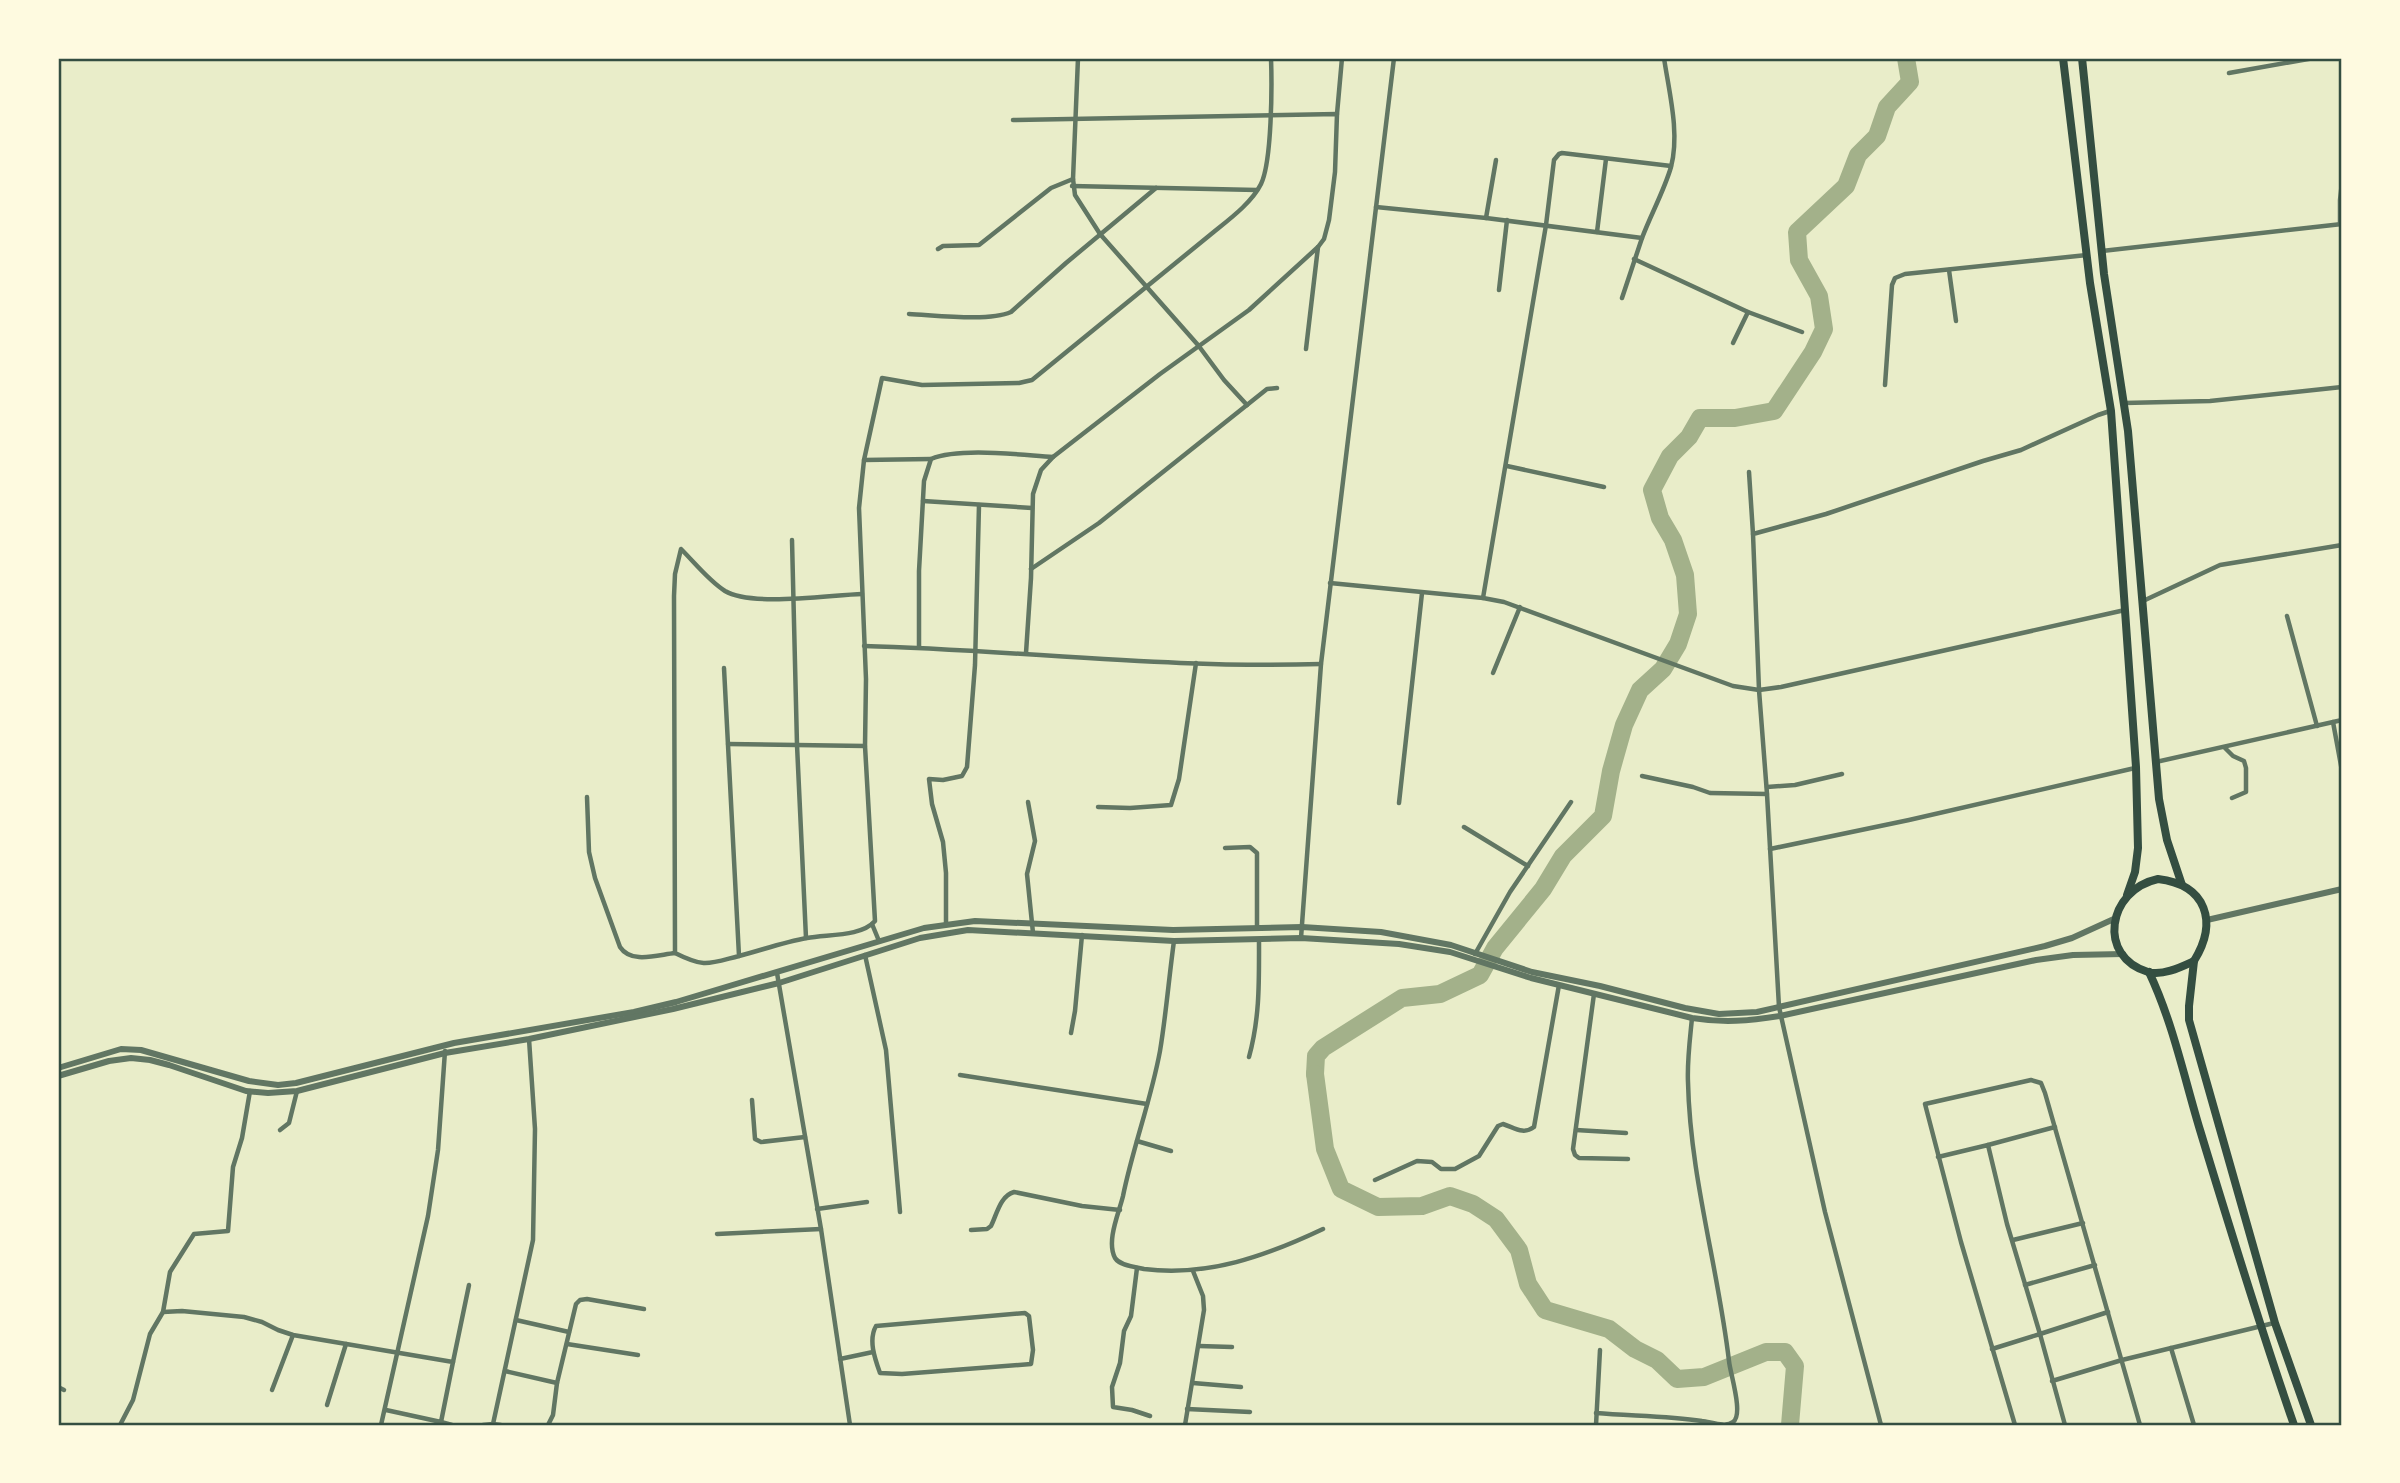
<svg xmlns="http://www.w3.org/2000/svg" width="2400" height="1483" font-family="'Space Grotesk',sans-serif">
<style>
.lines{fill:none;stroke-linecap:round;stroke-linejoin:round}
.river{stroke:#a3b18a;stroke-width:18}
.minor{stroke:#617663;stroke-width:4.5}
.tertiary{stroke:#617663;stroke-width:6}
.trunk{stroke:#344e41;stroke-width:8}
.neatline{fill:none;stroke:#344e41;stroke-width:2.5}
</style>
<rect width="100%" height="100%" fill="#e9edc9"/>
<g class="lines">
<g class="river">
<path d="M 1315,1074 L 1316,1056 L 1323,1048 L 1402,998 L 1440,994 L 1480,975 L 1495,948 L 1543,889 L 1563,856 L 1603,816 L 1611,771 L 1624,725 L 1640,690 L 1663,669 L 1678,644 L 1688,614 L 1685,575 L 1673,540 L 1660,518 L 1652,490 L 1670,456 L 1689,437 L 1700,418 L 1735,418 L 1774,411 L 1813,352 L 1824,329 L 1819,296 L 1799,260 L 1797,232 L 1846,186 L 1858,155 L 1877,136 L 1887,107 L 1910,82 L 1906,58"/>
<path d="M 1315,1074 L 1325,1149 L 1341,1189 L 1378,1207 L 1422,1206 L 1450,1196 L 1473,1204 L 1496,1219 L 1519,1250 L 1528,1284 L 1545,1310 L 1609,1329 L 1635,1349 L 1657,1360 L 1677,1379 L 1704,1377 L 1766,1352 L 1785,1352 L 1795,1366 L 1790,1425"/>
</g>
<g class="minor">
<path d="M 1078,58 L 1073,179 L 1075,195 L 1100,234 L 1198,345 L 1224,380 L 1247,405"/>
<path d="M 2229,73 L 2314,58"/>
<path d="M 1337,114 L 1342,58"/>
<path d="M 1072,186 L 1257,190"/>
<path d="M 1376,207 L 1486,218 L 1642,238 L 1622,298"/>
<path d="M 1486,218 L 1496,160"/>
<path d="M 2340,224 L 2340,200 L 2342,182"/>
<path d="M 1597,232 L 1606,159"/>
<path d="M 1642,238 C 1651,214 1664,191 1671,167 C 1680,133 1669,92 1664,58"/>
<path d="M 938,249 L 943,246 L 979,245 L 1051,188 L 1073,179"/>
<path d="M 2102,251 L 2342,224"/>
<path d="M 1634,259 L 1748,312 L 1802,332"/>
<path d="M 1949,270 L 1956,321"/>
<path d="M 1499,290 L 1507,220"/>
<path d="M 909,314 C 934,315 989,322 1011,312 L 1066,263 L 1156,188"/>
<path d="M 1733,343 L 1748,312"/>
<path d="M 1306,349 L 1318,247"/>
<path d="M 1885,385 L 1892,285 L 1895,278 L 1905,274 L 2087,255"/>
<path d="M 2124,403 L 2210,401 L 2342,387"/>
<path d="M 864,460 L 931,459"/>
<path d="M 1507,466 L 1604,487"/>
<path d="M 1749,472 L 1753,534"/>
<path d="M 923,501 L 1032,508"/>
<path d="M 792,540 L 797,745 L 806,938"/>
<path d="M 1031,569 L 1099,523 L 1267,389 L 1277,388"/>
<path d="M 1330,583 L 1483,598 L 1504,602 L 1733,686 L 1759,690 L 1781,687 L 2125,610"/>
<path d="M 1483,598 L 1546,225 L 1554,160 L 1559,154 L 1562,153 L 1671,166"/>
<path d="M 2143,601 L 2220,565 L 2342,545"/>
<path d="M 2287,616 L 2317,726"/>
<path d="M 864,646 C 1017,650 1168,669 1321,664"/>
<path d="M 919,647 L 919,571 L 924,481 L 931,459 C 960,447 1020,455 1053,457 L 1160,374 L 1249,310 L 1318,247 L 1324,239 L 1329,220 L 1335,172 L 1337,114 L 1013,120"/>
<path d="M 1026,653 L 1031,578 L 1033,494 L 1041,470 L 1053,457"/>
<path d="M 724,668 L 739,956 C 708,964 705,968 675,953 L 674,596 L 675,574 L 681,549 C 695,563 709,581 725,591 C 752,607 829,595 862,594"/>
<path d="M 1493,673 L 1520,607"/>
<path d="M 2333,722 L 2342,771"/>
<path d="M 728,744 L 865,746"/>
<path d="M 2225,748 L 2233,756 L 2244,761 L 2246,768 L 2246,792 L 2232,798"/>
<path d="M 2156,762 L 2342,720"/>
<path d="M 1642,776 L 1693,787 L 1710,793 L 1767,794"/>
<path d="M 1767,787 L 1795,785 L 1842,774"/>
<path d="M 587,797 L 589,852 L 595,878 L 620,947 C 631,964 657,955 675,953"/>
<path d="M 1028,802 L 1035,841 L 1027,874 L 1033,933"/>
<path d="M 1399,803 L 1422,593"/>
<path d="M 1098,807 L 1130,808 L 1171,805 L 1179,779 L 1196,663"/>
<path d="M 1464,827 L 1528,866"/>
<path d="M 1225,848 L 1250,847 L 1257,853 L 1257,928"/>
<path d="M 1770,849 L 1909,820 L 2135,768"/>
<path d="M 872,924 L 879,941"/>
<path d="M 946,924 L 946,873 L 943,842 L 932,804 L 929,779 L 943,780 L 962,776 L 967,767 L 975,665 L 979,505"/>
<path d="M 1301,938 L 1321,664 L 1394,58"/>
<path d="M 1174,941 C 1169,977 1166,1015 1160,1051 C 1151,1100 1133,1147 1123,1196 C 1119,1213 1106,1241 1115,1258 C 1120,1266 1136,1267 1144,1269 C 1208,1277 1266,1256 1323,1229"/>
<path d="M 1475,954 L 1510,892 L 1571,802"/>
<path d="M 865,955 L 886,1050 L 900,1212"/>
<path d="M 739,956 C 762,950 784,942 807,938 C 827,934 861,937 875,921 L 865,746 L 866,679 L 859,508 L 864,460 L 882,378 L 922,385 L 1019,383 L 1032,380 L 1210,235 C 1227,221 1251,204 1261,184 C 1272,161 1272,85 1271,58"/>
<path d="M 777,973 L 821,1229 L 850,1425"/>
<path d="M 1594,994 L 1573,1149 L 1575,1155 L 1579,1158 L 1628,1159"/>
<path d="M 1071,1033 L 1075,1011 L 1082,935"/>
<path d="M 1249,1057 C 1260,1017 1259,981 1259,940"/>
<path d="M 960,1075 L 1147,1104"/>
<path d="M 752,1100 L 755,1139 L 761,1142 L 805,1137"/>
<path d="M 280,1130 L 289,1123 L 297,1091"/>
<path d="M 1576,1130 L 1626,1133"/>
<path d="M 1137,1141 L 1171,1151"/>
<path d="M 1988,1145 L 2055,1127"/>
<path d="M 1938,1157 L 1988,1145 L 2007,1224 L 2040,1334 L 2108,1312"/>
<path d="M 1375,1180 L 1417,1161 L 1432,1162 L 1441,1169 L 1455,1169 L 1479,1156 L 1498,1126 L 1503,1124 C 1515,1128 1523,1135 1534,1127 L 1559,985"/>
<path d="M 817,1209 L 867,1202"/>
<path d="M 971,1230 L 987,1229 L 991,1226 C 997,1214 1000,1196 1014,1192 L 1082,1206 L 1120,1210"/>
<path d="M 717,1234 L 821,1229"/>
<path d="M 2013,1240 L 2083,1223"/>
<path d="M 1137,1268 L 1131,1316 L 1124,1331 L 1120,1363 L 1112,1387 L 1113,1407 L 1132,1410 L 1150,1416"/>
<path d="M 2025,1285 L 2095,1265"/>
<path d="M 163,1312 L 182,1311 L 244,1317 L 262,1322 L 278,1330 L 293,1335 L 453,1362 L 441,1422 L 386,1410"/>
<path d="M 1025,1313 L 1029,1316 L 1033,1350 L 1031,1364 L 902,1374 L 880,1373 C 875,1359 868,1340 876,1326 Z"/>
<path d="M 516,1320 L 569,1332"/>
<path d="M 567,1344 L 638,1355"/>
<path d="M 1199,1346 L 1232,1347"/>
<path d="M 2171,1348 L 2194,1425"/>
<path d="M 1992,1349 L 2040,1334 L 2065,1425"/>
<path d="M 840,1359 L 873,1352"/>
<path d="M 453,1362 L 469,1285"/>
<path d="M 505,1371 L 557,1383"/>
<path d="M 2052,1381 L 2122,1360 L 2274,1323"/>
<path d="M 1193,1383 L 1241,1387"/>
<path d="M 58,1387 L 64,1390"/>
<path d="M 272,1390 L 293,1335"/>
<path d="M 327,1405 L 346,1344"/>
<path d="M 1187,1409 L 1250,1412"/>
<path d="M 1596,1413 C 1631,1416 1667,1416 1702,1421 C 1711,1422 1726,1428 1733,1422 C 1744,1415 1730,1373 1729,1361 C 1718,1267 1690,1176 1688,1082 C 1687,1061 1690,1039 1692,1018"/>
<path d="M 441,1422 L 452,1425"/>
<path d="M 493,1424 L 501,1425"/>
<path d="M 120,1425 L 133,1400 L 150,1334 L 163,1312 L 170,1272 L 194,1234 L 228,1231 L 233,1167 L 242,1138 L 250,1091"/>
<path d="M 381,1425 L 428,1216 L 438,1150 L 445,1051"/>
<path d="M 483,1425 L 493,1424 L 533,1240 L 535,1129 L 529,1039"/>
<path d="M 548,1425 L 553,1415 L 557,1383 L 576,1304 L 580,1300 L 587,1299 L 644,1309"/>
<path d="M 1185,1425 L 1204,1310 L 1203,1296 L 1193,1271"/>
<path d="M 1596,1425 L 1600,1350"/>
<path d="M 1881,1425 L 1825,1212 L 1779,1007 L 1767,794 L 1759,690 L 1753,534 L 1826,514 L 1983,461 L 2021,450 L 2098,415 L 2110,411"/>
<path d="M 2015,1425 L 1961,1242 L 1925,1104 L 2031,1080 L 2041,1083 L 2045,1093 L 2140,1425"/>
</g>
<g class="tertiary">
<path d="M 2207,920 L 2342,889"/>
<path d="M 58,1068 L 121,1049 L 141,1050 L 249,1081 L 278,1085 L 296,1083 L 454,1043 L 634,1012 L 676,1002 L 924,928 L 975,921 L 1173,930 L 1302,927 L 1381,932 L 1451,945 L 1532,972 L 1600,986 L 1685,1008 L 1719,1014 L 1757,1012 L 2045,946 L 2072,938 L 2116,918"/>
<path d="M 58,1076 L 109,1061 L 131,1058 L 150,1060 L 169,1065 L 246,1091 L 268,1093 L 297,1091 L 445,1053 L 529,1039 L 673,1009 L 779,983 L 920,938 L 968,930 L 1174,941 L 1301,938 L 1399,944 L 1450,952 L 1531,978 L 1692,1018 C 1723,1023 1749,1021 1780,1016 L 2036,960 L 2073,955 L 2123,954"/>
</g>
<g class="trunk">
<path d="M 2063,58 L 2090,283 L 2111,411 L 2136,767 L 2138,848 L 2135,872 L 2127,895"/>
<path d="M 2082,58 L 2104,274 L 2128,431 L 2159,799 L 2167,840 L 2182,885"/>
<path d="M 2158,879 C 2207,885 2218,922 2194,961 C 2181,967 2163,976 2148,972 C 2097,957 2107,890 2158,879 Z"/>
<path d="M 2194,961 L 2189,1006 L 2189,1020 L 2275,1323 L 2311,1425"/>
<path d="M 2149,972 C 2173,1023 2184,1077 2200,1130 C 2230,1229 2260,1327 2294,1425"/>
</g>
</g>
<rect width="2400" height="1483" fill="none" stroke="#fefae0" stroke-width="119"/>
<rect x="60" y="60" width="2280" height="1364" class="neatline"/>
</svg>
